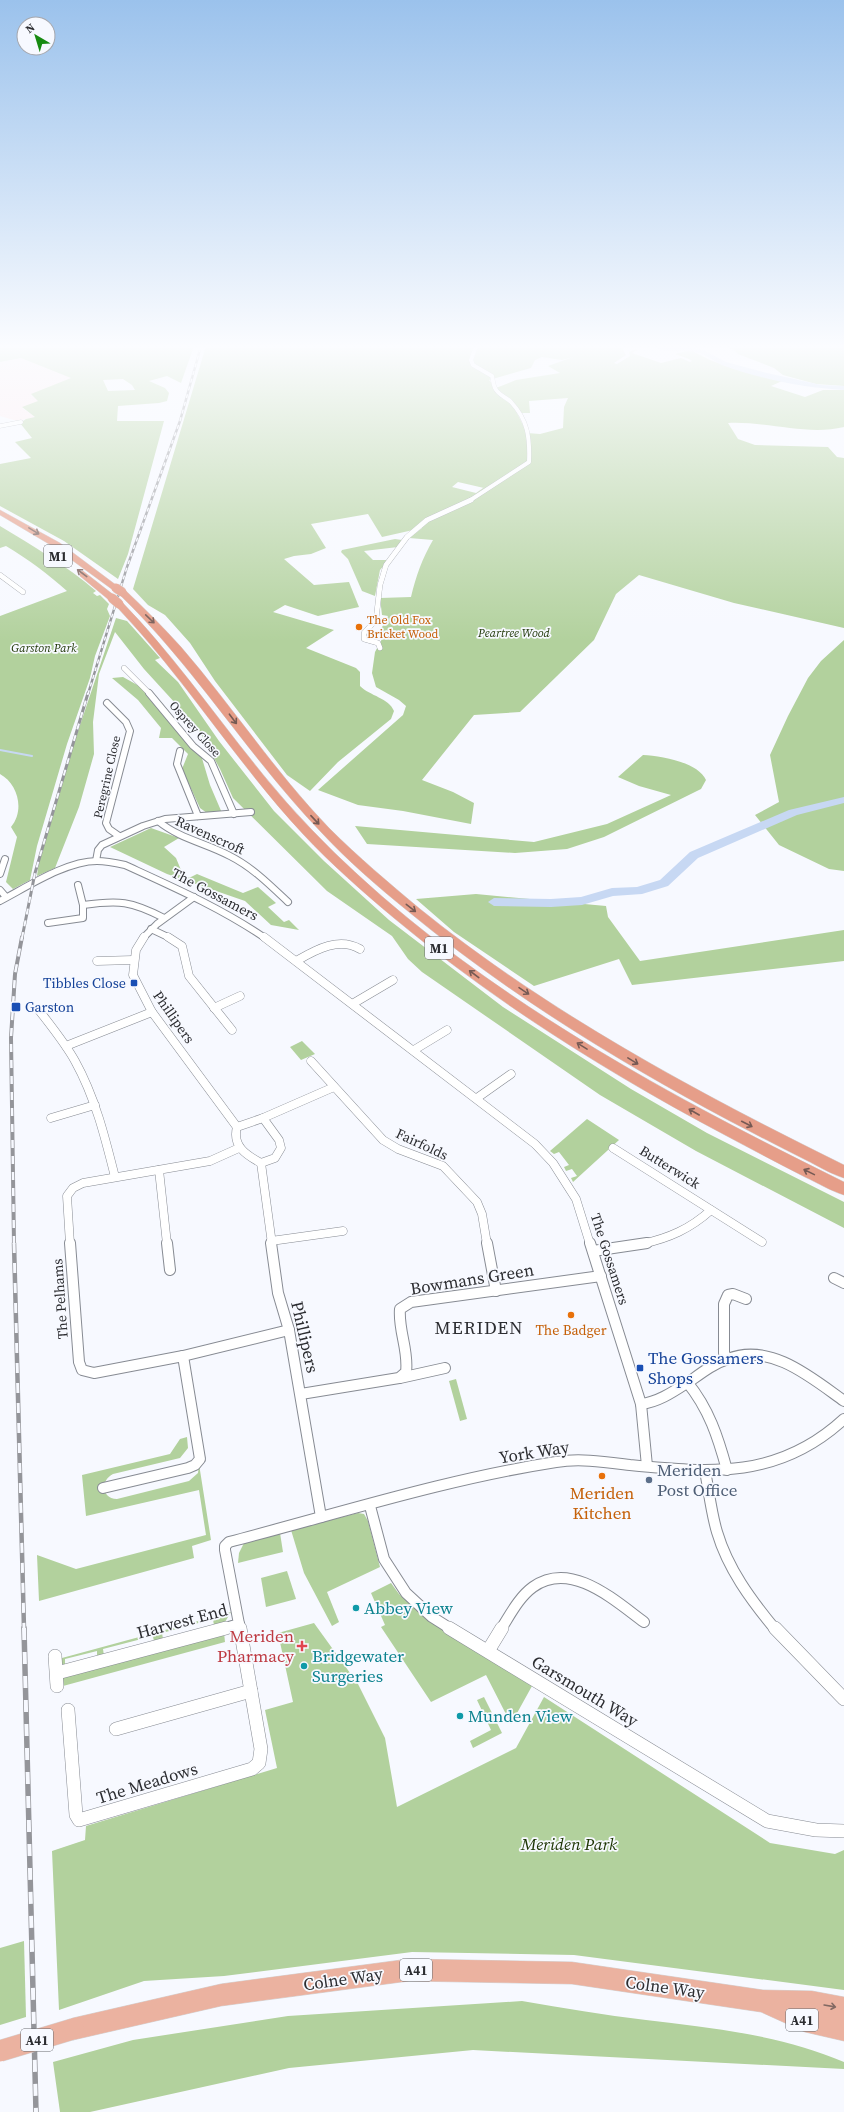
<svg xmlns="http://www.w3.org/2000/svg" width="844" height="2112" font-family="'Source Serif 4',serif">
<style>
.commercial{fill:#ffe9ec}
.green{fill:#b2d19d;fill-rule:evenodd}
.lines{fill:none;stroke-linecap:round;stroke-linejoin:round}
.stream{stroke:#c7d8f3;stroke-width:2}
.river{fill:#c7d8f3;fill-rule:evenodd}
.minor-far5-casing{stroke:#878b93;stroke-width:4.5}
.minor-far4-casing{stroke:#878b93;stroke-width:5.5}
.minor-far3-casing{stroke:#878b93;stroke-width:8}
.minor-far2-casing{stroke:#878b93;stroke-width:9}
.minor-far1-casing{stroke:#878b93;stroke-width:12}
.minor-casing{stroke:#878b93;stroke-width:14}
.trunk-casing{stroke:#d5d5d6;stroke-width:1}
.motorway-casing{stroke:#d5d5d6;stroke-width:1}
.minor-far5{stroke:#fff;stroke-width:4}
.minor-far4{stroke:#fff;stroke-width:5}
.minor-far3{stroke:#fff;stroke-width:6}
.minor-far2{stroke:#fff;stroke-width:8}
.minor-far1{stroke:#fff;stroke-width:10}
.minor{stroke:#fff;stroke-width:13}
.trunk{fill:#ebb2a0;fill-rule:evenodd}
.motorway{fill:#e69e89;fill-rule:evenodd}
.rail-far4-casing{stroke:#94959a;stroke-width:2.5}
.rail-far3-casing{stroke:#94959a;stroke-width:3}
.rail-far2-casing{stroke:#94959a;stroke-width:4}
.rail-far1-casing{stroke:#94959a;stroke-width:4.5}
.rail-casing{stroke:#94959a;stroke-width:5.5}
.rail-far4{stroke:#f7f9ff;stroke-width:1.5;stroke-dasharray:4;stroke-linecap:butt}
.rail-far3{stroke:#f7f9ff;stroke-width:2;stroke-dasharray:6;stroke-linecap:butt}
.rail-far2{stroke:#f7f9ff;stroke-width:2.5;stroke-dasharray:8;stroke-linecap:butt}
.rail-far1{stroke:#f7f9ff;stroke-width:3;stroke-dasharray:10;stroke-linecap:butt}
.rail{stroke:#f7f9ff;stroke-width:4;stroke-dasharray:12;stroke-linecap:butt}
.trunk-bridge-casing{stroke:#d5d5d6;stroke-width:22;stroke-linecap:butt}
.motorway-bridge-casing{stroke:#d5d5d6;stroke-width:10;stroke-linecap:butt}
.trunk-bridge{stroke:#ebb2a0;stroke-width:21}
.motorway-bridge{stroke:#e69e89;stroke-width:9}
.oneway{stroke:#765a54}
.oneway2{stroke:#826963}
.food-dot{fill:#e8710a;stroke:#f7f9ff;stroke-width:1.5}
.transit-dot{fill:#1a4fb4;stroke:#f7f9ff;stroke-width:1.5}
.service-dot{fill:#5c6f8a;stroke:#f7f9ff;stroke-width:1.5}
.culture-dot{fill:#0f9aa8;stroke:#f7f9ff;stroke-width:1.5}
.health-dot{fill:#e0444e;stroke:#f7f9ff;stroke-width:1.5}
.labels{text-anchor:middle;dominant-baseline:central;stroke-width:3.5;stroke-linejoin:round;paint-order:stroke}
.far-food-label{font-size:12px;fill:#c56008;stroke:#f7f9ff;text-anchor:start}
.far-park-label{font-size:12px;font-style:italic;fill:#1c3402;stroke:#f7f9ff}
.far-street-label{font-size:12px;fill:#2c2d31;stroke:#f7f9ff}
.shield{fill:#f7f9ff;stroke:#696a6f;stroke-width:1}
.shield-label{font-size:13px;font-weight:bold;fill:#2c2d31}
.street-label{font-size:14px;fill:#2c2d31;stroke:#f7f9ff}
.transit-label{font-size:14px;fill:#164399;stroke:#f7f9ff;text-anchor:end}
.food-label{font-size:14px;fill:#c56008;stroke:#f7f9ff}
.near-street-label{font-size:17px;fill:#2c2d31;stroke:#f7f9ff}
.near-transit-label{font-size:17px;fill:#164399;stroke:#f7f9ff;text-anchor:start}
.near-service-label{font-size:17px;fill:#4e5e75;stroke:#f7f9ff;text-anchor:start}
.near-food-label{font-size:17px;fill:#c56008;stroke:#f7f9ff}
.near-culture-label{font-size:17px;fill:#0d838f;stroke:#f7f9ff;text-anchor:start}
.near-health-label{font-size:17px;fill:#be3a42;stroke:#f7f9ff;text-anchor:end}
.near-park-label{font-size:17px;font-style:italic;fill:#1c3402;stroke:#f7f9ff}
.near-neighbourhood-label{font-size:18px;letter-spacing:1px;fill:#2c2d31;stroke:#f7f9ff}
</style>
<rect width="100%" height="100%" fill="#f7f9ff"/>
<path class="commercial" d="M 21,358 L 72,378 L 31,395 L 39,401 L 22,408 L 35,417 L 17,421 L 0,416 L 0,362 Z"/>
<g class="green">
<path d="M 0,346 L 194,346 L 181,383 L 167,376 L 149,381 L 165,388 L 169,393 L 167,401 L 159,403 L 118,406 L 117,421 L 164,421 L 128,554 L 118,579 L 64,541 L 0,506 L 0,464 L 31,458 L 15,442 L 32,438 L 20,423 L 26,419 L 35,417 L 22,407 L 38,401 L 31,394 L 71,378 L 21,358 L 0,362 ZM 123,379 L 132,385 L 135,390 L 108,391 L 103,380 Z"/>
<path d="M 206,346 L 617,346 L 622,348 L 626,355 L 614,363 L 617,364 L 630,356 L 629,352 L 636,349 L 638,349 L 632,353 L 661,363 L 681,358 L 690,362 L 692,361 L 689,359 L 675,354 L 690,350 L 710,360 L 734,369 L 782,381 L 771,386 L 805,397 L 823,390 L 844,390 L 844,427 C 807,436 766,421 728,423 L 738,439 L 755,445 L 828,447 L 837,457 L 844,458 L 844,628 L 734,603 L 639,575 L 616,594 L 594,640 L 520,712 L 474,715 L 422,780 L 453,792 L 474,803 L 471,824 L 403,811 L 358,805 L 318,790 L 403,715 L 406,706 L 399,700 L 376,687 L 372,673 L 375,652 L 382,639 L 381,629 L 388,616 L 382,615 L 380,598 L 411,597 C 416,576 422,559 433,540 L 409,538 L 422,528 L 382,537 L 368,514 L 311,524 L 326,548 L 311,554 L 294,556 L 284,559 L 314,585 L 349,582 L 359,607 L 318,616 L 285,605 L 273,612 L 334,630 L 306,648 L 356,668 L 360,672 L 360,686 C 370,696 389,698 394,711 L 391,719 L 338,762 L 310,791 L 287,775 L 215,681 L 190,643 L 165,615 L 148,605 L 133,589 ZM 542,357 L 562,360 L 573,357 L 548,366 L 560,373 L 516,380 L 496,388 L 489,380 L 531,368 L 535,360 ZM 568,398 L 564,407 L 563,428 L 540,434 L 527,433 L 517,413 L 530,413 L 529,401 ZM 458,482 L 484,488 L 483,488 L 476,493 L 452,487 Z"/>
<path d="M 726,346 L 844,346 L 844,386 L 816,384 L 783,375 L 774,368 L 738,354 L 735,351 Z"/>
<path d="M 0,526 C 33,546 67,566 96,591 L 93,593 L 97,596 L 100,595 L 109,604 L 107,609 L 110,616 L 95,656 L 90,678 L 67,744 L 37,846 L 30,880 L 13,889 L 6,882 L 17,837 L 11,827 C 25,810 18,784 0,774 L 0,616 L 67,591 C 48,574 28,559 6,546 L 0,548 Z"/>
<path d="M 395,539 L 402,540 L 398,547 L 364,551 L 373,560 L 389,560 L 380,570 L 375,596 L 362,591 L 348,559 L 341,552 L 342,550 Z"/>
<path d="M 116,618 L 127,621 L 160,658 L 155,660 L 178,682 L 219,741 L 274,811 L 324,861 L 389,920 L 503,1007 L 631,1089 L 707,1133 L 844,1202 L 844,1228 L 696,1151 L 600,1095 L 422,972 L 408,959 L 392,936 L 327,891 L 233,798 L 220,769 L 197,727 L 144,669 L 115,632 L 99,674 L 93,722 L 94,754 L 79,807 L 55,868 L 37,876 L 39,861 L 75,740 Z"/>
<path d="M 844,640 L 844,871 L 829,869 L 779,845 L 755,815 L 779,802 L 770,755 L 788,716 L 808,678 L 821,661 Z"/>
<path d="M 123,677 L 141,687 L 175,726 L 189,746 L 201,755 L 210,785 L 222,813 L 207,813 L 200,808 L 182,769 L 188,754 L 172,738 L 159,738 L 161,728 L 138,700 L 112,678 Z"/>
<path d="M 643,755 C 661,756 698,762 706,780 L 701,789 L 604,837 L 567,849 L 515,853 L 367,844 L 355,826 L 534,842 L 607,824 L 671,795 L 639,786 L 618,777 Z"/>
<path d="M 151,828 L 179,838 L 164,847 L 176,858 L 181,870 L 189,878 L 197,874 L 243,893 L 258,887 L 276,903 L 268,907 L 284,922 L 289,920 L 299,930 L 271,925 L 245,901 L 167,874 L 110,847 Z"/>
<path d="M 476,894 L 606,906 L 608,917 L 640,961 L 844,930 L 844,961 L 632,985 L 619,959 L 534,986 L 454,932 L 416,899 Z"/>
<path d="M 302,1041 L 315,1054 L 301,1060 L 290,1047 Z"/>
<path d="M 587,1119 L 619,1140 L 573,1182 L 571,1178 L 577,1176 L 572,1169 L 566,1171 L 564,1167 L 569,1165 L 559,1152 L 554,1154 L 550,1151 Z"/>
<path d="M 456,1379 L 467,1419 L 460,1421 L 449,1381 Z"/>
<path d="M 187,1437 L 188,1448 L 180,1458 L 113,1474 C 100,1481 101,1498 117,1499 L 189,1481 L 198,1473 L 199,1464 L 211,1540 L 192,1546 L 194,1558 L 39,1601 L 37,1555 L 76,1569 L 206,1535 L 199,1490 L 86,1516 L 82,1475 L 170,1454 L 180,1439 Z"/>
<path d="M 358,1513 L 364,1514 L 368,1521 L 380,1567 L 327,1592 L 339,1622 L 332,1626 L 304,1573 L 291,1530 Z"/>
<path d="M 280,1533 L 283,1552 L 238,1563 L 239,1553 L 244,1543 Z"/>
<path d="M 287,1571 L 296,1599 L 266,1607 L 261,1578 Z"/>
<path d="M 391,1583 L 399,1594 L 427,1619 L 532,1686 L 511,1724 L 486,1675 L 431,1702 L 381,1627 L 385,1625 L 371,1593 Z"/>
<path d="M 231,1612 L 225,1622 L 214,1626 L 213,1619 L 162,1633 L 163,1639 L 154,1642 L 153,1636 L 103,1649 L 104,1656 L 97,1657 L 97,1651 L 65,1659 L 65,1666 L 62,1667 L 62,1658 Z"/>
<path d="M 314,1623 L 358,1684 L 385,1738 L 397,1807 L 516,1748 L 544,1697 L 770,1843 L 835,1854 L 844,1850 L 844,1990 L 574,1955 L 412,1952 L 224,1976 L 144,1981 L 59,2010 L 52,1851 L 85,1840 L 86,1826 L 277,1768 L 265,1710 L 293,1702 L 278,1633 Z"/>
<path d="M 224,1633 L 225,1642 L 63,1686 L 62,1677 Z"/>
<path d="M 484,1697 L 502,1733 L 473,1748 L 470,1741 L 491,1730 L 477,1700 Z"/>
<path d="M 24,1941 L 26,2017 L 0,2025 L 0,1948 Z"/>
<path d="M 522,2001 C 563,2008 604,2015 646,2020 C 713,2028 781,2035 844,2062 L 844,2069 L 473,2050 L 289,2068 L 90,2112 L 60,2112 L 53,2062 L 133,2040 L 288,2016 Z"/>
</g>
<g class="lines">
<path class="stream" d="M 0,750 L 32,756"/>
<g class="river">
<path d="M 653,346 L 701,349 L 726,362 L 767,373 L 821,385 L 844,386 L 844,390 C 804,388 760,379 722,365 C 715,362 708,356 700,353 C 685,348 668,356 653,346 Z"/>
<path d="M 844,797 L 844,803 L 797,815 L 698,858 L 668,886 L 642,894 L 613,896 L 582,905 L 551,907 L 494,906 L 488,902 L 494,898 L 551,899 L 581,897 L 612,888 L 637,887 L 660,880 L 690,852 L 789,810 Z"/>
</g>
<defs>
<g id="minor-far5">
<path d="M 0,426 L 21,422"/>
<path d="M 469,501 L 529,462 C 530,438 528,420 511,402 C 506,397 498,395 495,388 C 493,384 493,380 492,376 L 473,365 L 471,360 L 476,346"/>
</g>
<g id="minor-far4">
<path d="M 0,575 L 23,592"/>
<path d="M 380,648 L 378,643 L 364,639 L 364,633 L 376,620 L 380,585 L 386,565 L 407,537 L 427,520 L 471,500"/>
<path d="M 124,668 L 150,694"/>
</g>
<g id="minor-far3">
<path d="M 149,693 L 193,746 L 211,761 L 234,814"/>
<path d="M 107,703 L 126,722 L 130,731 L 106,823 L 109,829 L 119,836"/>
<path d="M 180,751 L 177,764 L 198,816"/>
<path d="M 158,821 C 180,839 206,843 230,856 C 252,867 270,885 288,902"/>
<path d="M 96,861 L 98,850 L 102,845 L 143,826 L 165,819 L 251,812"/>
<path d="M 0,874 L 5,859"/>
<path d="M 0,890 L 6,897"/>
<path d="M 0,901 C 27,887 66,861 97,861 C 106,861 116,863 125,865 C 173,887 221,908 265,938"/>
<path d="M 83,905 C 119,900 131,901 164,918"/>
<path d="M 48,923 L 83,918 L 83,905 L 78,885"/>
<path d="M 151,929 L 170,938"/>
<path d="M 143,938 L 157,924 L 194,897"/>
</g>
<g id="minor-far2">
<path d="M 144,937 L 136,950 L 133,975 L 152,1012 L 237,1127"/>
<path d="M 168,937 L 182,946 L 189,976 L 232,1030"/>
<path d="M 264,937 L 535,1144 L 553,1163 L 576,1199 L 590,1244"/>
<path d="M 298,960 C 317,949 339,937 360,949"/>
<path d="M 97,961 L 133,960"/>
<path d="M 354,1003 L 393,980"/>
<path d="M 214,1008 L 240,996"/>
<path d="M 38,1009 C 51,1026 65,1043 75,1061 C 95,1097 105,1137 115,1177"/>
<path d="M 66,1046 L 152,1012"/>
<path d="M 414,1050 L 447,1030"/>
<path d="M 311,1061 L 383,1140 L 398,1149 L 443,1166 L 477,1202 L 482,1214 L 487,1244"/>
<path d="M 477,1098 L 511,1074"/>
<path d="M 51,1118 L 95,1105"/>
<path d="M 263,1118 L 279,1140 L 281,1148 L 275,1158 L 261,1163 C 246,1155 232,1146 237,1127 Z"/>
<path d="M 263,1118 L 334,1087"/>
<path d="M 613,1148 L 762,1242"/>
<path d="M 261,1163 L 272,1244"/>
<path d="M 159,1170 L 167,1244"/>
<path d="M 271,1241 L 343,1231"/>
<path d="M 70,1244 L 67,1196 L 73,1188 L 83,1183 L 210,1161 L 239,1148"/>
<path d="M 642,1244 C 669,1238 690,1229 711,1210"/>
</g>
<g id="minor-far1">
<path d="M 70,1243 L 79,1362 L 82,1370 L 94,1373 L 183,1356 L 289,1330"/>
<path d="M 167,1243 L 170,1270"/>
<path d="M 271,1243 L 278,1293 L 289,1330 L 321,1517"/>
<path d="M 487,1243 L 496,1291"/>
<path d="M 590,1243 L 641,1404 L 647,1466"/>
<path d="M 593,1251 L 647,1243"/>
<path d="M 834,1278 L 844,1283"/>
<path d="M 727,1359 L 724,1353 L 724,1304 L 728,1295 L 733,1294 L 746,1299"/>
<path d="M 400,1378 L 445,1368"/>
<path d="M 687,1382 C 709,1409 718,1437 727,1470"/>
<path d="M 301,1394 L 399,1378 L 406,1372 C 409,1351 398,1330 400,1309 L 411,1302 L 601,1276"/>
<path d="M 641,1404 C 660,1402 677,1389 693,1379 C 704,1371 715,1363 728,1359 C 770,1342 812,1378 844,1401"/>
<path d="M 705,1471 C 709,1491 711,1512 717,1532 C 728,1569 751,1600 775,1629"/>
<path d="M 103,1488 L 188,1468 L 195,1465 L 200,1459 L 183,1356"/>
<path d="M 370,1506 L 384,1559 L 406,1593 L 432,1617 L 451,1629"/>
<path d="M 239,1624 L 240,1629"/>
<path d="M 222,1629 L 239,1624 L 225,1550 L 225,1546 L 229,1542 C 337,1514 446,1479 556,1462 C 580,1458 606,1462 630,1465 C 712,1473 779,1479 844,1419"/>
<path d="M 501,1629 C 510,1615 519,1597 533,1587 C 571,1560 614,1600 644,1622"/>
</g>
<g id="minor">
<path d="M 449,1628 L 767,1821 L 816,1830 L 844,1831"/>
<path d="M 775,1628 L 844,1699"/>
<path d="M 488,1651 L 502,1628"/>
<path d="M 55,1656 L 57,1686"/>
<path d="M 57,1673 L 226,1628"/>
<path d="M 68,1710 L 76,1815 L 79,1820 L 252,1769 L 259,1763 L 261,1749 L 240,1628"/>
<path d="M 116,1729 L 251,1691"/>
</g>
<path id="trunk" d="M 409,1959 L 572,1962 L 763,1990 L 812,1991 L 844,1997 L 844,2041 L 805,2032 L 761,2012 L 572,1984 L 409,1981 L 221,2006 L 73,2040 L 65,2037 L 62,2029 L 65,2021 L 73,2018 L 221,1984 Z"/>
<g id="motorway">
<path d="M 0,510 L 60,543 L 120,588 L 119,590 L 113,590 L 54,547 L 0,515 Z"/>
<path d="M 83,571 L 115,596 L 115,600 L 109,600 L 80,576 L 80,572 Z"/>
<path d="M 122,589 L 125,590 C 144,608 163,627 181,647 C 232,706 275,772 329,828 C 358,857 389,883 420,909 C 549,1013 696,1092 844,1165 L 844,1178 C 831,1174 818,1166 806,1160 C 780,1147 755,1134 730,1121 C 617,1061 507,993 409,912 C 378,887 348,861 321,832 C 248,756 195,667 119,594 L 117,592 Z"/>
<path d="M 119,601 L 122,602 C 191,673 243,759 312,830 C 458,982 657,1090 844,1182 L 844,1195 C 831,1191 818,1183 805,1177 C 778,1163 751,1149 725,1135 C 608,1073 496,1003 394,918 C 363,892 331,864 303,834 C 236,762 184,677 116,606 L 114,604 Z"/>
</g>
</defs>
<use href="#minor-far5" class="minor-far5-casing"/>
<use href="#minor-far4" class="minor-far4-casing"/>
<use href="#minor-far3" class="minor-far3-casing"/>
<use href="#minor-far2" class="minor-far2-casing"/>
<use href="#minor-far1" class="minor-far1-casing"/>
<use href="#minor" class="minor-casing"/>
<use href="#trunk" class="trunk-casing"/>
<use href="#motorway" class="motorway-casing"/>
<use href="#minor-far5" class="minor-far5"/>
<use href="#minor-far4" class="minor-far4"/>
<use href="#minor-far3" class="minor-far3"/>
<use href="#minor-far2" class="minor-far2"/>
<use href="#minor-far1" class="minor-far1"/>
<use href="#minor" class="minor"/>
<use href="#trunk" class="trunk"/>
<use href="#motorway" class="motorway"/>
<defs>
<path id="rail-far4" d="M 88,694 L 127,567 L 180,421 L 201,346"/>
<path id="rail-far3" d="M 22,938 L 35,873 L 88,693"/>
<path id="rail-far2" d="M 14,1244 L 11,1038 L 15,974 L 22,937"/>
<path id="rail-far1" d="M 14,1243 L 24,1629"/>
<path id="rail" d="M 24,1628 L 36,2112"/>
</defs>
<use href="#rail-far4" class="rail-far4-casing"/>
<use href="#rail-far3" class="rail-far3-casing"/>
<use href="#rail-far2" class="rail-far2-casing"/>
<use href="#rail-far1" class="rail-far1-casing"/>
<use href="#rail" class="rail-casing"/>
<use href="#rail-far4" class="rail-far4"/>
<use href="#rail-far3" class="rail-far3"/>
<use href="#rail-far2" class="rail-far2"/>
<use href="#rail-far1" class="rail-far1"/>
<use href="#rail" class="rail"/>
<defs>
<path id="trunk-bridge" d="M 0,2051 L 73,2029"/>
<g id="motorway-bridge">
<path d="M 116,588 L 122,592"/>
<path d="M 112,598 L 119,604"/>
</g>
</defs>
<use href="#trunk-bridge" class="trunk-bridge-casing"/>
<use href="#motorway-bridge" class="motorway-bridge-casing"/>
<use href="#trunk-bridge" class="trunk-bridge"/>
<use href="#motorway-bridge" class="motorway-bridge"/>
</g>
<defs><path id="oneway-shaft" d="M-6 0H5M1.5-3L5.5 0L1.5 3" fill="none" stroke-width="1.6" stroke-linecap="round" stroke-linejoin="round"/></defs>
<g class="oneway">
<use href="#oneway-shaft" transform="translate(34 531) rotate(31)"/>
<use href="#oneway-shaft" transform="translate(82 573) rotate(-143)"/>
<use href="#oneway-shaft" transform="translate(150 619) rotate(44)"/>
<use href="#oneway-shaft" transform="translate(233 719) rotate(53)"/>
<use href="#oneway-shaft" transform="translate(315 820) rotate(47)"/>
<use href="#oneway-shaft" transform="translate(411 908) rotate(38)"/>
<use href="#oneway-shaft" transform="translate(474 974) rotate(-143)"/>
<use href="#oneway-shaft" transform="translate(524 991) rotate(34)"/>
<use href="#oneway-shaft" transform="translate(582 1046) rotate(-148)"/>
<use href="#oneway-shaft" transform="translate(633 1061) rotate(31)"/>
<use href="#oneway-shaft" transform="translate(694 1112) rotate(-150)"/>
<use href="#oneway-shaft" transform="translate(747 1124) rotate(27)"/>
<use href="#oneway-shaft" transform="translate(809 1172) rotate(-154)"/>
</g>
<use class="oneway2" href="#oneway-shaft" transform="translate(830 2006) rotate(10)"/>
<linearGradient id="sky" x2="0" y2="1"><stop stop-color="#9bc2ec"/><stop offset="0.54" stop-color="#fbfcff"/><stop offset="1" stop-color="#fbfcff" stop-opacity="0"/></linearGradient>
<rect width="844" height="642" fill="url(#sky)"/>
<g class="food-dot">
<circle cx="359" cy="627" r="4"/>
<circle cx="571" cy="1315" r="4"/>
<circle cx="602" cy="1476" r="4"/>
</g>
<g class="transit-dot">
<rect x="130" y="979" width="8" height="8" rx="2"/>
<rect x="11" y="1002" width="10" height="10" rx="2"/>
<rect x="636" y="1364" width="8" height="8" rx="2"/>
</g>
<circle class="service-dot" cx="649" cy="1480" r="4"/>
<g class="culture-dot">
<circle cx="356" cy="1608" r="4"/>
<circle cx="304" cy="1666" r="4"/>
<circle cx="460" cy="1716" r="4"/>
</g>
<path class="health-dot" d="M300 1640h4v4h4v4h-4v4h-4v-4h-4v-4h4z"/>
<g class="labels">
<g class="far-food-label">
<text x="367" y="620">The Old Fox<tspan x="367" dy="14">Bricket Wood</tspan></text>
</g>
<g class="far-park-label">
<text x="514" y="633">Peartree Wood</text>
<text x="44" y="648">Garston Park</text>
</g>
<g class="far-street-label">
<text transform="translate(195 729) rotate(48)">Osprey Close</text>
<text transform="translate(107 777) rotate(-77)">Peregrine Close</text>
</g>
<g class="shield">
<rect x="44" y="545" width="28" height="22" rx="3"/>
<rect x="425" y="937" width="28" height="22" rx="3"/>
<rect x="400" y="1959" width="32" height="22" rx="3"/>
<rect x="786" y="2009" width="32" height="22" rx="3"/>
<rect x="21" y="2029" width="32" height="22" rx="3"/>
</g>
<g class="shield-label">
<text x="58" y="556">M1</text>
<text x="439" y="948">M1</text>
<text x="416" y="1970">A41</text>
<text x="802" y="2020">A41</text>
<text x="37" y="2040">A41</text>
</g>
<g class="street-label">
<text transform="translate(210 835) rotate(24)">Ravenscroft</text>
<text transform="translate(215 894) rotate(28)">The Gossamers</text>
<text transform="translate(174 1017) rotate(55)">Phillipers</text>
<text transform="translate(422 1144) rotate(25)">Fairfolds</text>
<text transform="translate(670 1167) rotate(32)">Butterwick</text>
<text transform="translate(610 1259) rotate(72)">The Gossamers</text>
<text transform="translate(60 1299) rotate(-94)">The Pelhams</text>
</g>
<g class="transit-label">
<text x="126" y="983">Tibbles Close</text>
<text x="25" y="1007" text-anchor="start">Garston</text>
</g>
<g class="food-label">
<text x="571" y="1330">The Badger</text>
</g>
<g class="near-street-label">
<text transform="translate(472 1279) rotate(-9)">Bowmans Green</text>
<text transform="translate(305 1337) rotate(77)">Phillipers</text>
<text transform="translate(534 1452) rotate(-9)">York Way</text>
<text transform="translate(182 1621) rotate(-15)">Harvest End</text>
<text transform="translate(585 1691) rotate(31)">Garsmouth Way</text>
<text transform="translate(147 1783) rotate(-17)">The Meadows</text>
<text transform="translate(343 1979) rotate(-8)">Colne Way</text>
<text transform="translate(665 1987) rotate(8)">Colne Way</text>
</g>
<g class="near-transit-label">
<text x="648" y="1358">The Gossamers<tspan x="648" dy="20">Shops</tspan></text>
</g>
<g class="near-service-label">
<text x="657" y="1470">Meriden<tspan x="657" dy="20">Post Office</tspan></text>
</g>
<g class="near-food-label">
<text x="602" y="1493">Meriden<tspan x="602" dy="20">Kitchen</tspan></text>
</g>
<g class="near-culture-label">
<text x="364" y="1608">Abbey View</text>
<text x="312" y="1656">Bridgewater<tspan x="312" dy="20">Surgeries</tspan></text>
<text x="468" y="1716">Munden View</text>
</g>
<g class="near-health-label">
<text x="294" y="1636">Meriden<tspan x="294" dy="20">Pharmacy</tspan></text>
</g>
<g class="near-park-label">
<text x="569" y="1844">Meriden Park</text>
</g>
<g class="near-neighbourhood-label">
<text x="479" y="1327">MERIDEN</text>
</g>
</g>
<g transform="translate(36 36) rotate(322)"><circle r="19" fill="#f7f9ff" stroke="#a6a7ad"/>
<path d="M0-3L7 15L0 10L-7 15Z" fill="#178b11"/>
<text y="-6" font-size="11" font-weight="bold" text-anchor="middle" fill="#2c2d31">N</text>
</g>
</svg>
